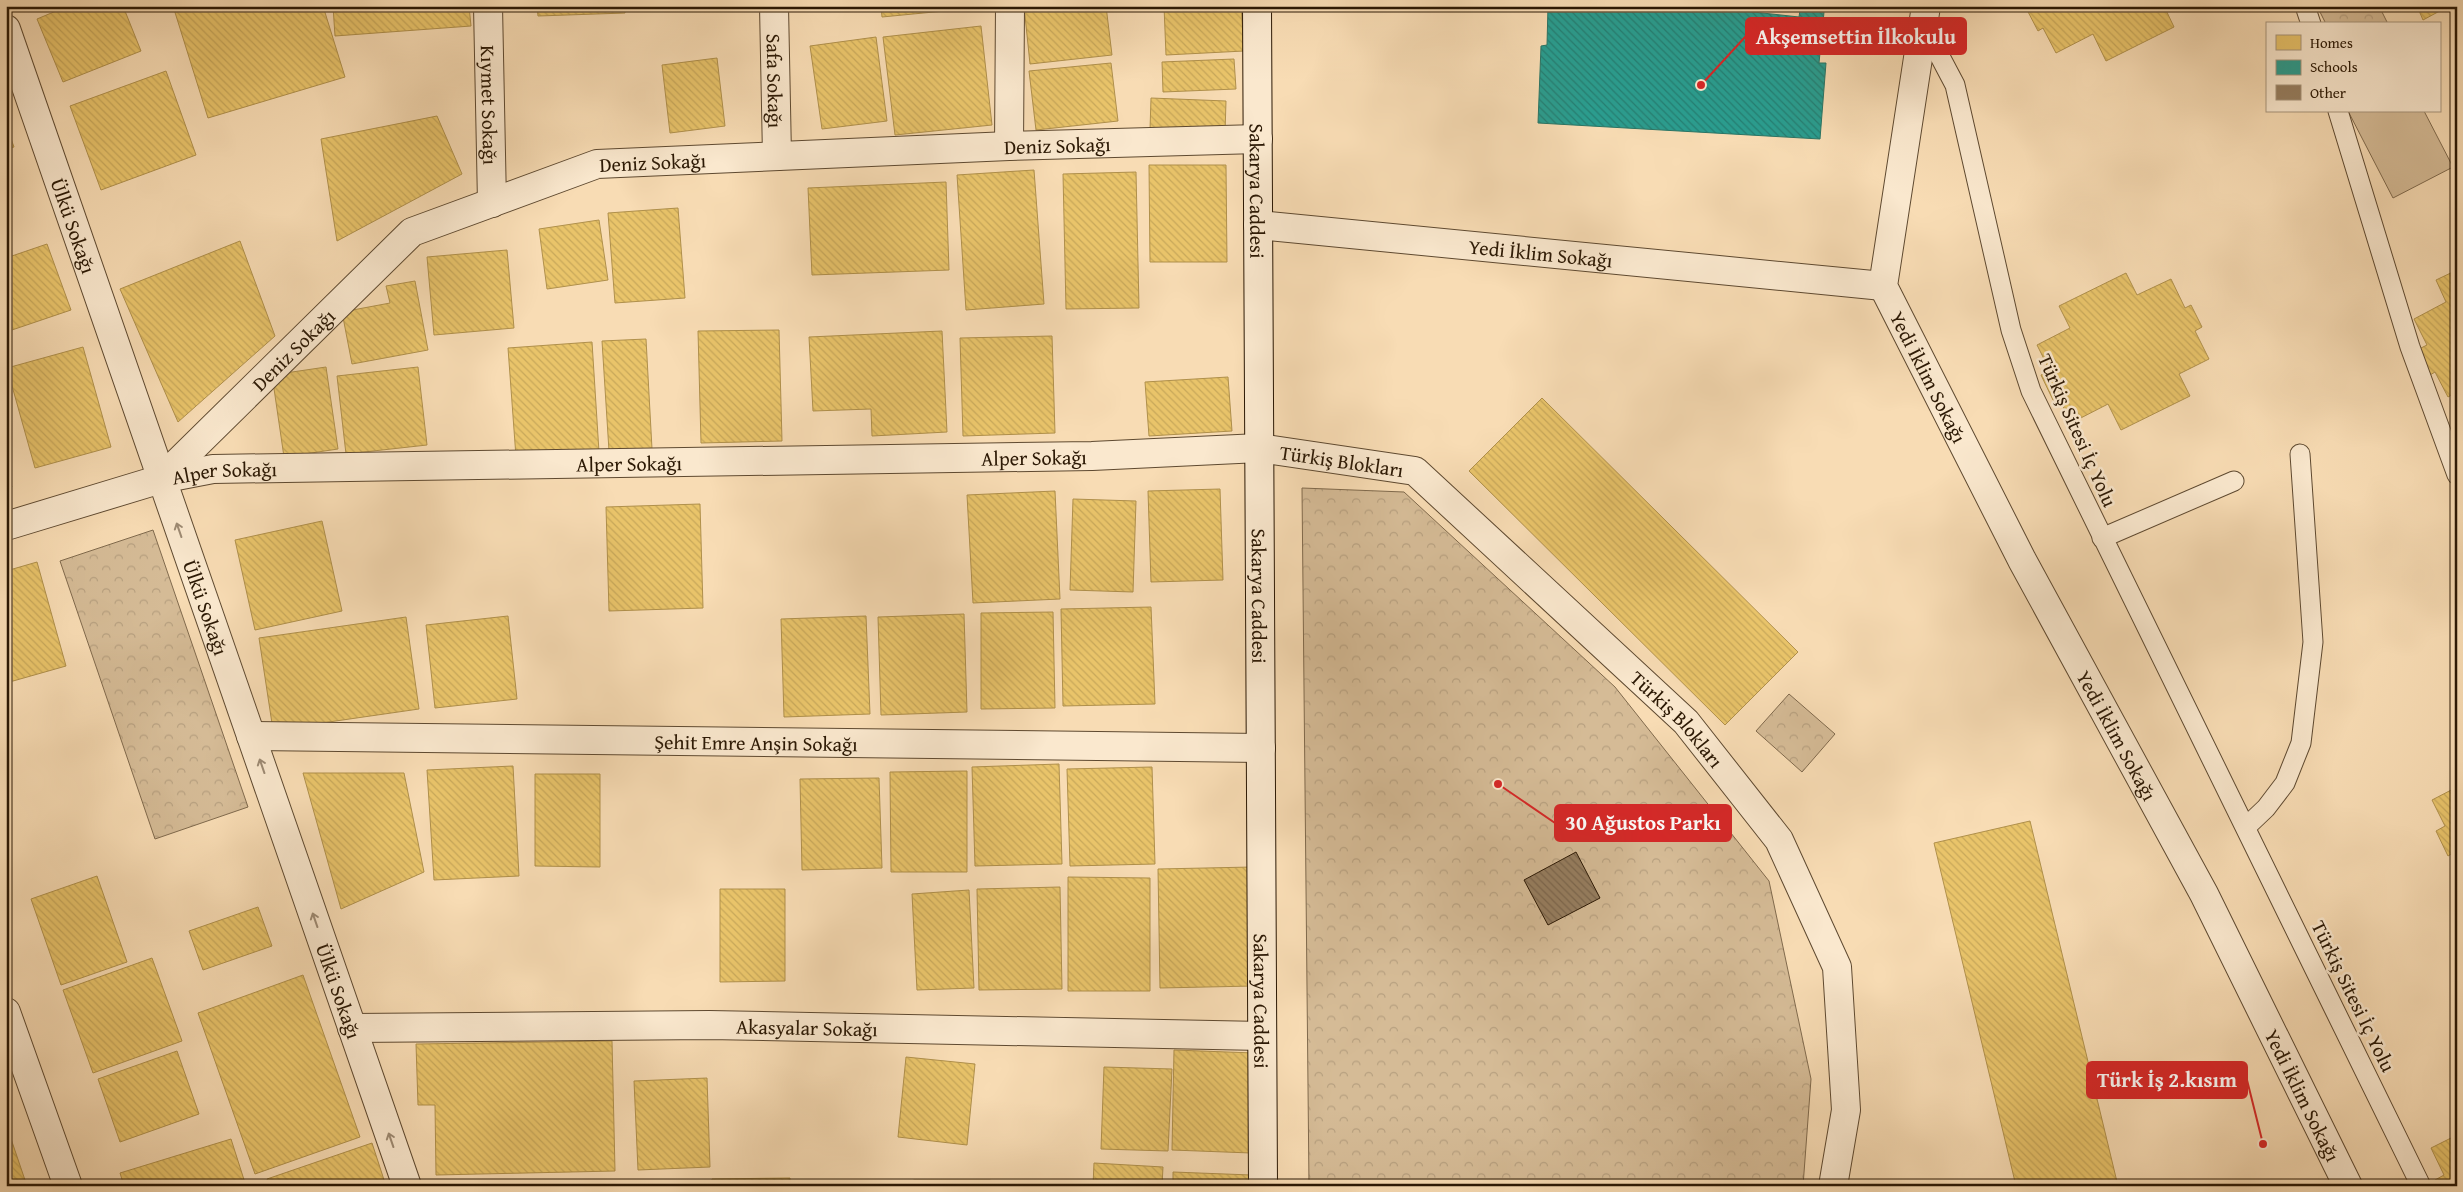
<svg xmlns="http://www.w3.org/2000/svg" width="2463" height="1192" font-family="'Gentium Book Plus',serif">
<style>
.grass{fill:#d5bb96;stroke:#806a4d}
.park{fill:url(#park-crowns);stroke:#806a4d}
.homes{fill:url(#homes-back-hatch);stroke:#b0904b}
.schools{fill:url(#schools-back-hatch);stroke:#2a7565}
.building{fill:url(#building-back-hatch);stroke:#2b1804}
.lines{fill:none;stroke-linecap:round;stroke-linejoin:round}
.lane-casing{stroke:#5e4930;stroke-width:21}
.street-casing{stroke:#5e4930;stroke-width:30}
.secondary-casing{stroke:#2b1804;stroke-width:30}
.lane{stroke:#fae8ce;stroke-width:19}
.street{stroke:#fae8ce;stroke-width:28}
.secondary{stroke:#fae8ce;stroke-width:28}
.oneway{stroke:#9d8a73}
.labels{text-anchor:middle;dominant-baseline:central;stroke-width:5;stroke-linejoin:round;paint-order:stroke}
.street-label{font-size:20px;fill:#2b1804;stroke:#fae8ce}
.leader{fill:none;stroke:#d62828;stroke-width:2}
.callout-dot{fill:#d62828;stroke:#fae8ce;stroke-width:2}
.callout{fill:#d62828;stroke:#d62828;stroke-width:2}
.callout-label{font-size:21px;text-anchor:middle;font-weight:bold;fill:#fff}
</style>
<defs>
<pattern id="park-crowns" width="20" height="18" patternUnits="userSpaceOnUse" patternTransform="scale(1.25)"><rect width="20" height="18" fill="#d5bb96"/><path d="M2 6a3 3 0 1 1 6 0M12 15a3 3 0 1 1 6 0" fill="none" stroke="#b7a080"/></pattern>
<pattern id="homes-back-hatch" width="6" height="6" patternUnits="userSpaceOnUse" patternTransform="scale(1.25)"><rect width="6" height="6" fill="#e9c46a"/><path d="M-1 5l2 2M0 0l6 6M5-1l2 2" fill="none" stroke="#c8a85a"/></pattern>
<pattern id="schools-back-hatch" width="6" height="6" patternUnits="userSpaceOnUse" patternTransform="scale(1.25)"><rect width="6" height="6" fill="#2a9d8f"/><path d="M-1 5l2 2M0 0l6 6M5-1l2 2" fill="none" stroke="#247f73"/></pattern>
<pattern id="building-back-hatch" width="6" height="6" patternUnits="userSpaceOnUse" patternTransform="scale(1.25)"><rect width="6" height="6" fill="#967e60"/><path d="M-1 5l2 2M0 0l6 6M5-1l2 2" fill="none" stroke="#7b664d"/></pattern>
</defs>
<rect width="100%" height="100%" fill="#f8dcb4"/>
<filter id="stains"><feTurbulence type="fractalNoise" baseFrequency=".004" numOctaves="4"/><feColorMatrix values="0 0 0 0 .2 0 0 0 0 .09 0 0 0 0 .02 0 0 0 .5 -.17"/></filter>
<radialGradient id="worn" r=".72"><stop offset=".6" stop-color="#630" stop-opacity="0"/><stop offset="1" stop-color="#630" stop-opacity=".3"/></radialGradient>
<path class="grass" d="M 2348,111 L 2424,111 L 2453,167 L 2393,198 Z"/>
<g class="park">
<path d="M 2317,6 L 2379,6 L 2388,24 L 2326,24 Z"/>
<path d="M 1302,488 L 1404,492 L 1615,687 L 1769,881 L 1811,1079 L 1803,1186 L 1309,1186 Z"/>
<path d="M 153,530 L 248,807 L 155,839 L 60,561 Z"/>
<path d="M 1789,694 L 1835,734 L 1802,772 L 1756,731 Z"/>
</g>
<g class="homes">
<path d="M 68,6 L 123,6 L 141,51 L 63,82 L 37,19 Z"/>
<path d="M 173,6 L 323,6 L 345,77 L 208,118 Z"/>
<path d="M 333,6 L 469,6 L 471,26 L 335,36 Z"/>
<path d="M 537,6 L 625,6 L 625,13 L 538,16 Z"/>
<path d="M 881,6 L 975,6 L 975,8 L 882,17 Z"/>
<path d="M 1024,6 L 1106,6 L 1112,55 L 1030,64 Z"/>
<path d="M 1164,6 L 1241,6 L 1244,51 L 1166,55 Z"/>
<path d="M 2025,6 L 2164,6 L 2174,27 L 2106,61 L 2093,34 L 2056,53 L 2043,28 L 2038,31 Z"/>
<path d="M 2417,6 L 2449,6 L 2423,20 Z"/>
<path d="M 981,26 L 992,125 L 895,135 L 883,37 Z"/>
<path d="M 876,37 L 887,121 L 822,129 L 810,46 Z"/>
<path d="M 717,58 L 725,126 L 670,133 L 662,65 Z"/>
<path d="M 1234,59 L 1236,89 L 1163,92 L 1162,62 Z"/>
<path d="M 1111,63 L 1118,121 L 1036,130 L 1029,71 Z"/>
<path d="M 166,71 L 196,155 L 101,190 L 70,106 Z"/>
<path d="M 1151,98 L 1226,101 L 1225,133 L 1150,130 Z"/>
<path d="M 437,116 L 462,174 L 337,241 L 321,139 Z"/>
<path d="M 6,125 L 14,147 L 6,149 Z"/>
<path d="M 1149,165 L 1226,165 L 1227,262 L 1150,262 Z"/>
<path d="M 1034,170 L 1044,304 L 966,310 L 957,175 Z"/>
<path d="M 1136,172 L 1139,308 L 1066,309 L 1063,174 Z"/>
<path d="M 946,182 L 949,270 L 812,275 L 808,188 Z"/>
<path d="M 678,208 L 685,298 L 615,303 L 608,213 Z"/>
<path d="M 599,220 L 608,280 L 547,289 L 539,229 Z"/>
<path d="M 240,241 L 275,336 L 178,422 L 120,289 Z"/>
<path d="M 47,244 L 71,310 L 6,332 L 6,258 Z"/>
<path d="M 507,250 L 514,328 L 434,335 L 427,257 Z"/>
<path d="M 2457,270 L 2457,392 L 2448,397 L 2435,372 L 2430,375 L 2417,350 L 2427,345 L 2414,319 L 2446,302 L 2436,280 Z"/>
<path d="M 2126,273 L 2137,295 L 2171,279 L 2185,308 L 2191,305 L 2202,327 L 2195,331 L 2209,359 L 2179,374 L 2190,396 L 2121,430 L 2108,404 L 2071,423 L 2059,398 L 2053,400 L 2041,375 L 2050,371 L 2037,345 L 2070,328 L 2059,306 Z"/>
<path d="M 415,281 L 428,350 L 352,364 L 342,312 L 390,303 L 386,286 Z"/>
<path d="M 779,330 L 782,441 L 701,443 L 698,331 Z"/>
<path d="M 942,331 L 947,432 L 872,436 L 871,409 L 813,411 L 809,337 Z"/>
<path d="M 1052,336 L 1055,433 L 963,436 L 960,338 Z"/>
<path d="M 646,339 L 652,449 L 609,451 L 602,341 Z"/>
<path d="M 592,342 L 599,452 L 516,457 L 508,348 Z"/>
<path d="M 83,347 L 111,447 L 35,468 L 7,368 Z"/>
<path d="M 326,367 L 338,449 L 284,457 L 272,375 Z"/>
<path d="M 418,367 L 427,445 L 346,454 L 337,376 Z"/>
<path d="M 1228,377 L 1232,431 L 1149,436 L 1145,382 Z"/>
<path d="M 1542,398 L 1798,652 L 1725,725 L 1469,471 Z"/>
<path d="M 6,471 L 12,487 L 6,489 Z"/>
<path d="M 1220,489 L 1223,580 L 1151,582 L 1148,491 Z"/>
<path d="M 1055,491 L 1060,599 L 973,603 L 967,495 Z"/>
<path d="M 1073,499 L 1136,501 L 1133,592 L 1070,590 Z"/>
<path d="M 700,504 L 703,608 L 609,611 L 606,507 Z"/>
<path d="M 322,521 L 342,611 L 255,630 L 235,540 Z"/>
<path d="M 37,562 L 66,666 L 6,683 L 6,571 Z"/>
<path d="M 1151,607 L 1155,704 L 1063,706 L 1061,609 Z"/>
<path d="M 1053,612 L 1055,708 L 981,709 L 981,613 Z"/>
<path d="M 964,614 L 967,712 L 881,715 L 878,617 Z"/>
<path d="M 508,616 L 517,699 L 435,708 L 426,625 Z"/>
<path d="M 866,616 L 870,714 L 784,717 L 781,619 Z"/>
<path d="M 406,617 L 419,709 L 273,730 L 259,638 Z"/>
<path d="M 1059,764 L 1062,864 L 975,866 L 972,767 Z"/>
<path d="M 513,766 L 519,876 L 434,880 L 427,770 Z"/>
<path d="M 1152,767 L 1155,864 L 1070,866 L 1067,769 Z"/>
<path d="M 967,771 L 967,872 L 891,872 L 890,772 Z"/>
<path d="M 303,773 L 404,773 L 424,872 L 341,909 Z"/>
<path d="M 535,774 L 600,774 L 600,867 L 535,866 Z"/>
<path d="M 879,778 L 882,868 L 802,870 L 800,779 Z"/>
<path d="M 2457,787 L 2457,860 L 2453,853 L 2448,856 L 2436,831 L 2445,826 L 2432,800 Z"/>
<path d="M 2030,821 L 2118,1186 L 2016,1186 L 1934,843 Z"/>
<path d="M 1252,867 L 1253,986 L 1160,988 L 1158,869 Z"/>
<path d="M 97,876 L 127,962 L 61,985 L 31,899 Z"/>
<path d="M 1068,877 L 1150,878 L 1150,991 L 1068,991 Z"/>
<path d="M 1060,887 L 1062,989 L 979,990 L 977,889 Z"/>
<path d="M 720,889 L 785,889 L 785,981 L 720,982 Z"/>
<path d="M 969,890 L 974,988 L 917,990 L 912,894 Z"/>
<path d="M 258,907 L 272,946 L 203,970 L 189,931 Z"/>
<path d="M 152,958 L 182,1041 L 93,1073 L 63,990 Z"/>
<path d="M 303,975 L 360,1137 L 255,1174 L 198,1013 Z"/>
<path d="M 612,1041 L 615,1171 L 436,1175 L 435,1105 L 418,1105 L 416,1044 Z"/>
<path d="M 1174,1050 L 1254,1053 L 1251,1153 L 1172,1150 Z"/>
<path d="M 177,1051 L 199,1114 L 120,1142 L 98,1079 Z"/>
<path d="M 906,1057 L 975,1064 L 967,1145 L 898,1137 Z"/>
<path d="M 1104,1067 L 1172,1069 L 1168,1151 L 1101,1149 Z"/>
<path d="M 707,1078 L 710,1167 L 638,1170 L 634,1081 Z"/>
<path d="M 6,1124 L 27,1186 L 6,1186 Z"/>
<path d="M 2457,1135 L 2457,1186 L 2438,1186 L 2435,1180 L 2444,1175 L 2431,1148 Z"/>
<path d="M 231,1139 L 246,1186 L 124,1186 L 120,1173 Z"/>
<path d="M 372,1143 L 386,1186 L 270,1186 L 267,1179 Z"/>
<path d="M 1094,1163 L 1163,1167 L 1162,1186 L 1093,1186 Z"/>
<path d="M 1173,1172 L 1251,1175 L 1250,1186 L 1173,1186 Z"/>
<path d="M 790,1178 L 790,1186 L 712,1186 L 712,1179 Z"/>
<rect x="914" y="1180" width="76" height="6"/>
<path d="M 704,1184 L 704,1186 L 621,1186 Z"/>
</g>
<path class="schools" d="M 1548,6 L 1726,6 L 1726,9 L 1799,17 L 1800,10 L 1824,12 L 1819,63 L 1826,63 L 1820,139 L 1538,123 L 1541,46 L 1547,45 Z"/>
<path class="building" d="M 1576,852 L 1600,898 L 1548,925 L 1524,880 Z"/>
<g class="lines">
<defs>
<g id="lane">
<path d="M 2305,6 L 2311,24"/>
<path d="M 1921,34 L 1936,49 L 1955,85 L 2011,330 L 2031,391 L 2421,1186"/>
<path d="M 2338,111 L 2410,347 L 2457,475"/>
<path d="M 2102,538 L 2234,481"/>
<path d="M 2246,827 L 2266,808 L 2285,783 L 2301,743 L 2313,642 L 2300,454"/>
</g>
<g id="street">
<path id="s1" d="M 488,6 L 492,203"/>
<path id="s2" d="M 774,6 L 777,156"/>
<path id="s3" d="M 1926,6 L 1883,286 L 2022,560 L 2204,894 L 2348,1186"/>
<path id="s4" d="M 6,29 L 407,1186"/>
<path d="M 1009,146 L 1010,6"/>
<path id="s5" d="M 1258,225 L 1883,286"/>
<path id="s6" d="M 161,479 L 412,232 L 597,164 L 1009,146 L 1258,139"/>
<path id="s7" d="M 6,526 L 161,479 L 213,469 L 1092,456 L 1259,448 L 1415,471 L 1686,722 L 1779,840 L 1837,967 L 1846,1110 L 1833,1186"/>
<path id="s8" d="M 251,736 L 1261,748"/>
<path d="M 6,1012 L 68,1186"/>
<path id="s9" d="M 352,1028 L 709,1025 L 1262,1036"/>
</g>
<g id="secondary">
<path id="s10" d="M 1257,6 L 1263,1186"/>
</g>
</defs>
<use href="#lane" class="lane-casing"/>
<use href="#street" class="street-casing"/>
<use href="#secondary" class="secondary-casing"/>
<use href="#lane" class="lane"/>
<use href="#street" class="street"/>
<use href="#secondary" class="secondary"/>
</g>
<defs><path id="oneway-shaft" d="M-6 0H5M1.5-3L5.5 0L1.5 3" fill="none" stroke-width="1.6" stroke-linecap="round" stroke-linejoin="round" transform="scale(1.25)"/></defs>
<g class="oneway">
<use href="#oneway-shaft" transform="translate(179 530) rotate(-109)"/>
<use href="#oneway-shaft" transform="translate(262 766) rotate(-109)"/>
<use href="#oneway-shaft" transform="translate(315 920) rotate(-109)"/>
<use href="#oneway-shaft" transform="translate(391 1140) rotate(-109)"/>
</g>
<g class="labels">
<g class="street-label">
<text stroke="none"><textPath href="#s2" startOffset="75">Safa Sokağı</textPath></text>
<text stroke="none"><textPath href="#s1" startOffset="99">Kıymet Sokağı</textPath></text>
<text stroke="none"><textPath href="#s6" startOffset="1010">Deniz Sokağı</textPath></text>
<text stroke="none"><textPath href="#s6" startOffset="605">Deniz Sokağı</textPath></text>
<text stroke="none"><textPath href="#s10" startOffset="185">Sakarya Caddesi</textPath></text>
<text stroke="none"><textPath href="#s4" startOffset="208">Ülkü Sokağı</textPath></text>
<text stroke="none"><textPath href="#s5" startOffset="284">Yedi İklim Sokağı</textPath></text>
<text stroke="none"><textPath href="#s6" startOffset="185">Deniz Sokağı</textPath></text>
<text stroke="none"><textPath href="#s3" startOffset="385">Yedi İklim Sokağı</textPath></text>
<text transform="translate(2078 430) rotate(66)">Türkiş Sitesi İç Yolu</text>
<text stroke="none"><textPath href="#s7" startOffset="1036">Alper Sokağı</textPath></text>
<text stroke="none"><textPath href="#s7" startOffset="1345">Türkiş Blokları</textPath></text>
<text stroke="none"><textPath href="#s7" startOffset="631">Alper Sokağı</textPath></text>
<text stroke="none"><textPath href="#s7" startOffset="226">Alper Sokağı</textPath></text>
<text stroke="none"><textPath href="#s10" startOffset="590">Sakarya Caddesi</textPath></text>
<text stroke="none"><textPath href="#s4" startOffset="612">Ülkü Sokağı</textPath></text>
<text stroke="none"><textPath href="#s7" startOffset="1780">Türkiş Blokları</textPath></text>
<text stroke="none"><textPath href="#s3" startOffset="790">Yedi İklim Sokağı</textPath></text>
<text stroke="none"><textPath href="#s8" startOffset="505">Şehit Emre Anşin Sokağı</textPath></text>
<text stroke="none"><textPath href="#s4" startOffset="1018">Ülkü Sokağı</textPath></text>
<text transform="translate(2354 996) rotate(64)">Türkiş Sitesi İç Yolu</text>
<text stroke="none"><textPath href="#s10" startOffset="995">Sakarya Caddesi</textPath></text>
<text stroke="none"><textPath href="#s9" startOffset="455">Akasyalar Sokağı</textPath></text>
<text stroke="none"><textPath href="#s3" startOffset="1195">Yedi İklim Sokağı</textPath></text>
</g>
</g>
<path class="leader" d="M1701 85L1746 36M1498 784L1555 823M2263 1144L2247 1080"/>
<g class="callout-dot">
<circle cx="1701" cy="85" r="5"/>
<circle cx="1498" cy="784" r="5"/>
<circle cx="2263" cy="1144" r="5"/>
</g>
<g class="callout">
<rect x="1746" y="18" width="220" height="36" rx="5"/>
<rect x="1555" y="805" width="176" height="36" rx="5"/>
<rect x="2087" y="1062" width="160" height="36" rx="5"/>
</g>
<g class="callout-label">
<text x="1856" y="44">Akşemsettin İlkokulu</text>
<text x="1643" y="830">30 Ağustos Parkı</text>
<text x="2167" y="1087">Türk İş 2.kısım</text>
</g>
<rect width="2463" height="1192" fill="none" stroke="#f8dcb4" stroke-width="25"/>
<rect x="8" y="8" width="2448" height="1177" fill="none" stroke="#2b1804" stroke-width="2.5"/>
<rect x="12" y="12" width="2438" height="1167" fill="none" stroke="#2b1804"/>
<rect x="2266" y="22" width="175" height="90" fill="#fae8ce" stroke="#a7957d"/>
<rect x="2276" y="35" width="25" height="15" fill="#e9c46a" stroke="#a7957d"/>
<text x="2310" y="48" font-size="15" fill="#2b1804">Homes</text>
<rect x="2276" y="60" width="25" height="15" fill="#2a9d8f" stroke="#a7957d"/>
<text x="2310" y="72" font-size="15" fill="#2b1804">Schools</text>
<rect x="2276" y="85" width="25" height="15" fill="#967e60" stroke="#a7957d"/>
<text x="2310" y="98" font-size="15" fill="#2b1804">Other</text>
<rect width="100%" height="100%" filter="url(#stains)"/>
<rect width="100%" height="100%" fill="url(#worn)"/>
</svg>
